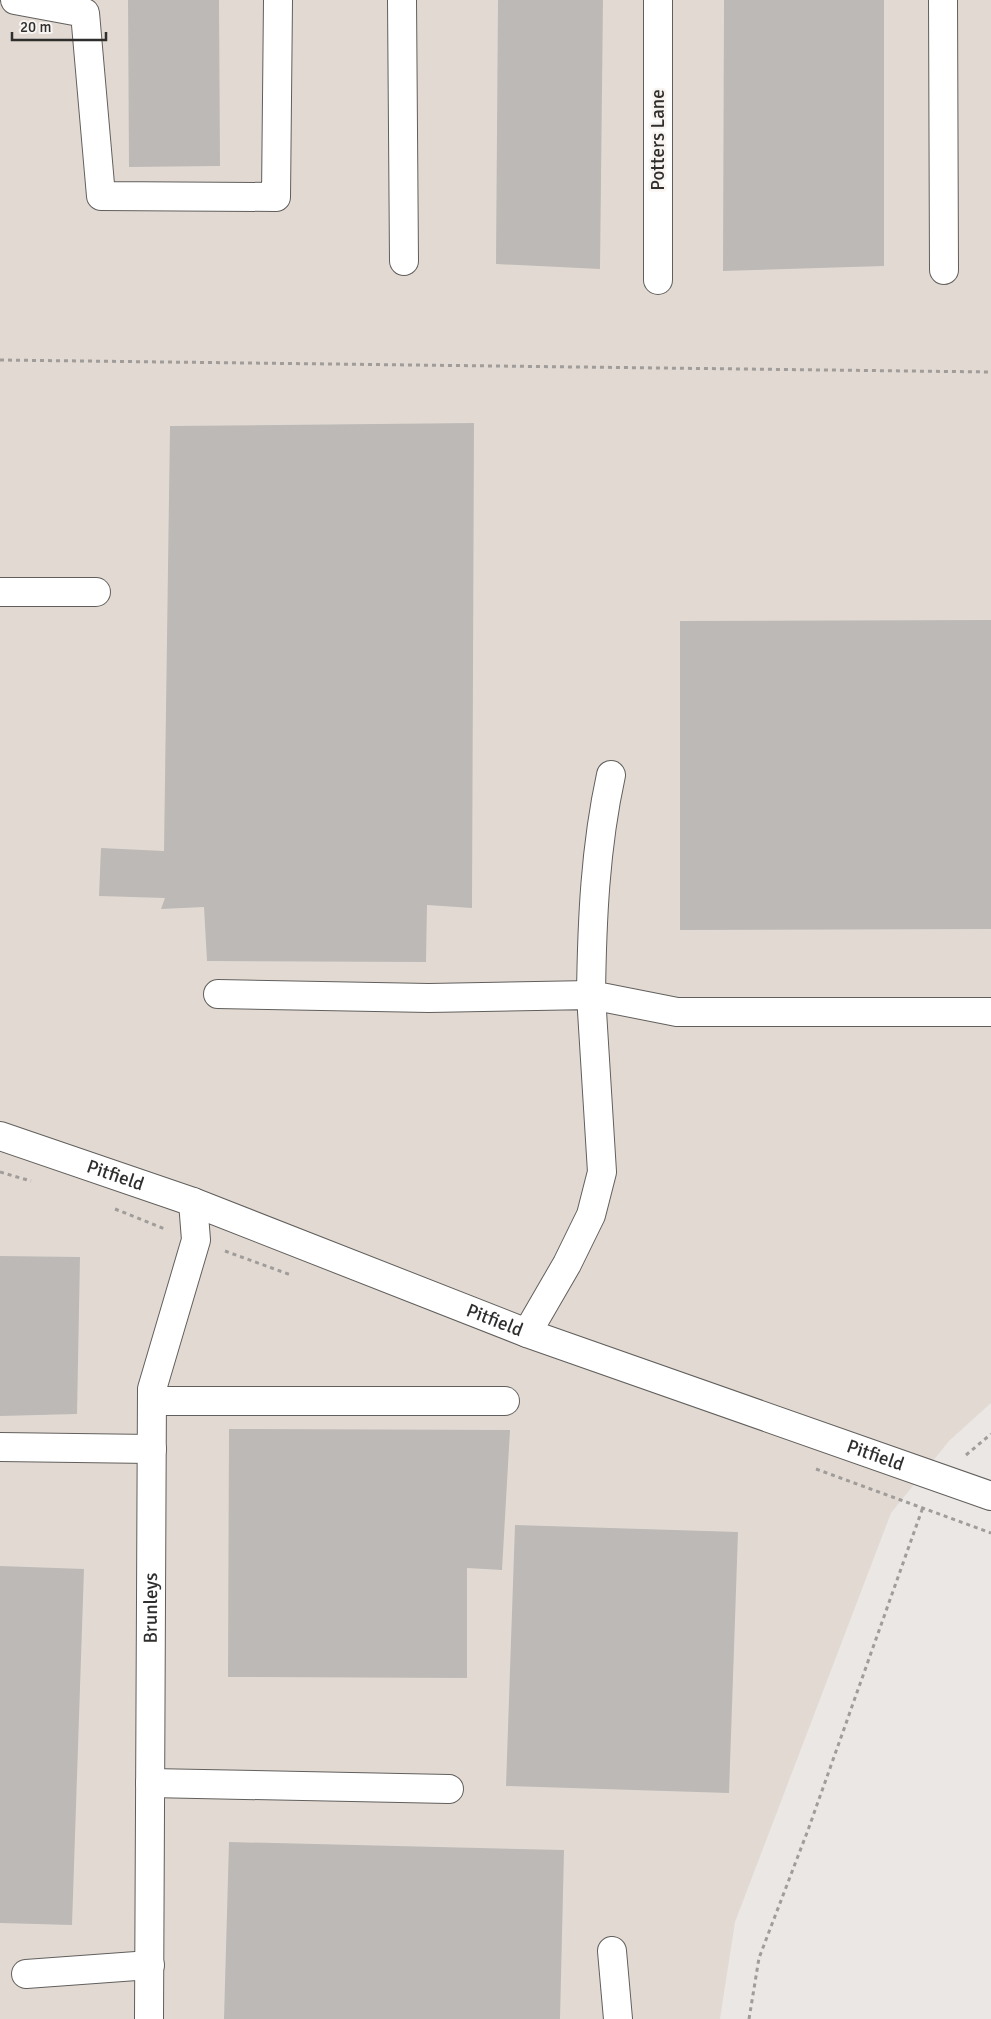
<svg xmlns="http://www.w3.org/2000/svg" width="991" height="2019" font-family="Signika,sans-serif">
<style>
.built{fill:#e2dad2}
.building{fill:#bcb9b7}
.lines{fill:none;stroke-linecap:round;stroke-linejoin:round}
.minor-casing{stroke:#615f5d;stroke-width:30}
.path{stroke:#9f9c9a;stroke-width:3;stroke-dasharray:4 4;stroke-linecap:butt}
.minor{stroke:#fff;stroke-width:28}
.labels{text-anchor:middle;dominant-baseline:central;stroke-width:5;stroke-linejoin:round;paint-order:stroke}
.street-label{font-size:19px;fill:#2f2e2d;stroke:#f7f4f1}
</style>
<rect width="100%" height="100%" fill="#eae7e4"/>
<path class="built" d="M 0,0 L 991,0 L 991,1403 L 949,1441 L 891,1513 L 735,1922 L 720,2019 L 0,2019 Z"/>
<g class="building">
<path d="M 128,0 L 219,0 L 220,166 L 129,167 Z"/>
<path d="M 498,0 L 603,0 L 600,269 L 496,264 Z"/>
<path d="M 724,0 L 884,0 L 884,266 L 723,271 Z"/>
<path d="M 474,423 L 472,908 L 427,905 L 426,962 L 207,961 L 204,907 L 161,909 L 165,898 L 99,896 L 101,848 L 164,851 L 170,426 Z"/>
<path d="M 991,620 L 991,929 L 680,930 L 680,621 Z"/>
<path d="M 0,1256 L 80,1257 L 77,1414 L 0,1416 Z"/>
<path d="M 229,1429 L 510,1430 L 502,1570 L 467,1568 L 467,1678 L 228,1677 Z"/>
<path d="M 515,1525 L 738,1532 L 729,1793 L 506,1786 Z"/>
<path d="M 0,1566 L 84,1569 L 72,1925 L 0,1923 Z"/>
<path d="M 229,1842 L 564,1850 L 560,2019 L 224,2019 Z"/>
</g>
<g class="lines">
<defs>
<g id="minor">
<path d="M 15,0 L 85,13 L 101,196 L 276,197 L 278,0"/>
<path d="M 402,0 L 404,261"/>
<path d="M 658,0 L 658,280"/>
<path d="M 943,0 L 944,270"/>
<path d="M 0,592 L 96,592"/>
<path d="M 611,775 C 595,848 592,921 591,995 L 677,1012 L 991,1012"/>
<path d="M 218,994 L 429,998 L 591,995 L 602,1172 L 591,1215 L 567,1264 L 527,1333"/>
<path id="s1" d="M 0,1136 L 193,1202 L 527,1333 L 991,1496"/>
<path d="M 152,1401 L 505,1401"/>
<path d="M 0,1447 L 152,1449"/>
<path d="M 150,1783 L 449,1789"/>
<path d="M 612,1951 L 618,2019"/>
<path d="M 26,1974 L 150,1965"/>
<path id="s2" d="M 149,2019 L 152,1389 L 196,1240 L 193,1202"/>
</g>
</defs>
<use href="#minor" class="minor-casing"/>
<g class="path">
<path d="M 0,360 L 991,372"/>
<path d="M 0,1172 L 31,1181"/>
<path d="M 115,1209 L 165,1229"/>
<path d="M 225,1251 L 291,1275"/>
<path d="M 966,1455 L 991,1434"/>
<path d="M 816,1469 L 991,1533"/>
<path d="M 749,2019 L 759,1958 L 808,1830 L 923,1507"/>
</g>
<use href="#minor" class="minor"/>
</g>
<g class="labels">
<g class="street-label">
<text transform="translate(658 140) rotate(-90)">Potters Lane</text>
<text stroke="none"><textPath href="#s1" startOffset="122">Pitfield</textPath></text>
<text stroke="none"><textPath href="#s1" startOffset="528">Pitfield</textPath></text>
<text stroke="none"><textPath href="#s1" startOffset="932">Pitfield</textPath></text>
<text stroke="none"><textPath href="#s2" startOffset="411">Brunleys</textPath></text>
</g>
</g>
<path d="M12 32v8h94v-8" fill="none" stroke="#2f2e2d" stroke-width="2.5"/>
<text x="20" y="32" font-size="15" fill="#2f2e2d" stroke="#f7f4f1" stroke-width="4" paint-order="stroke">20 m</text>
</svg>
